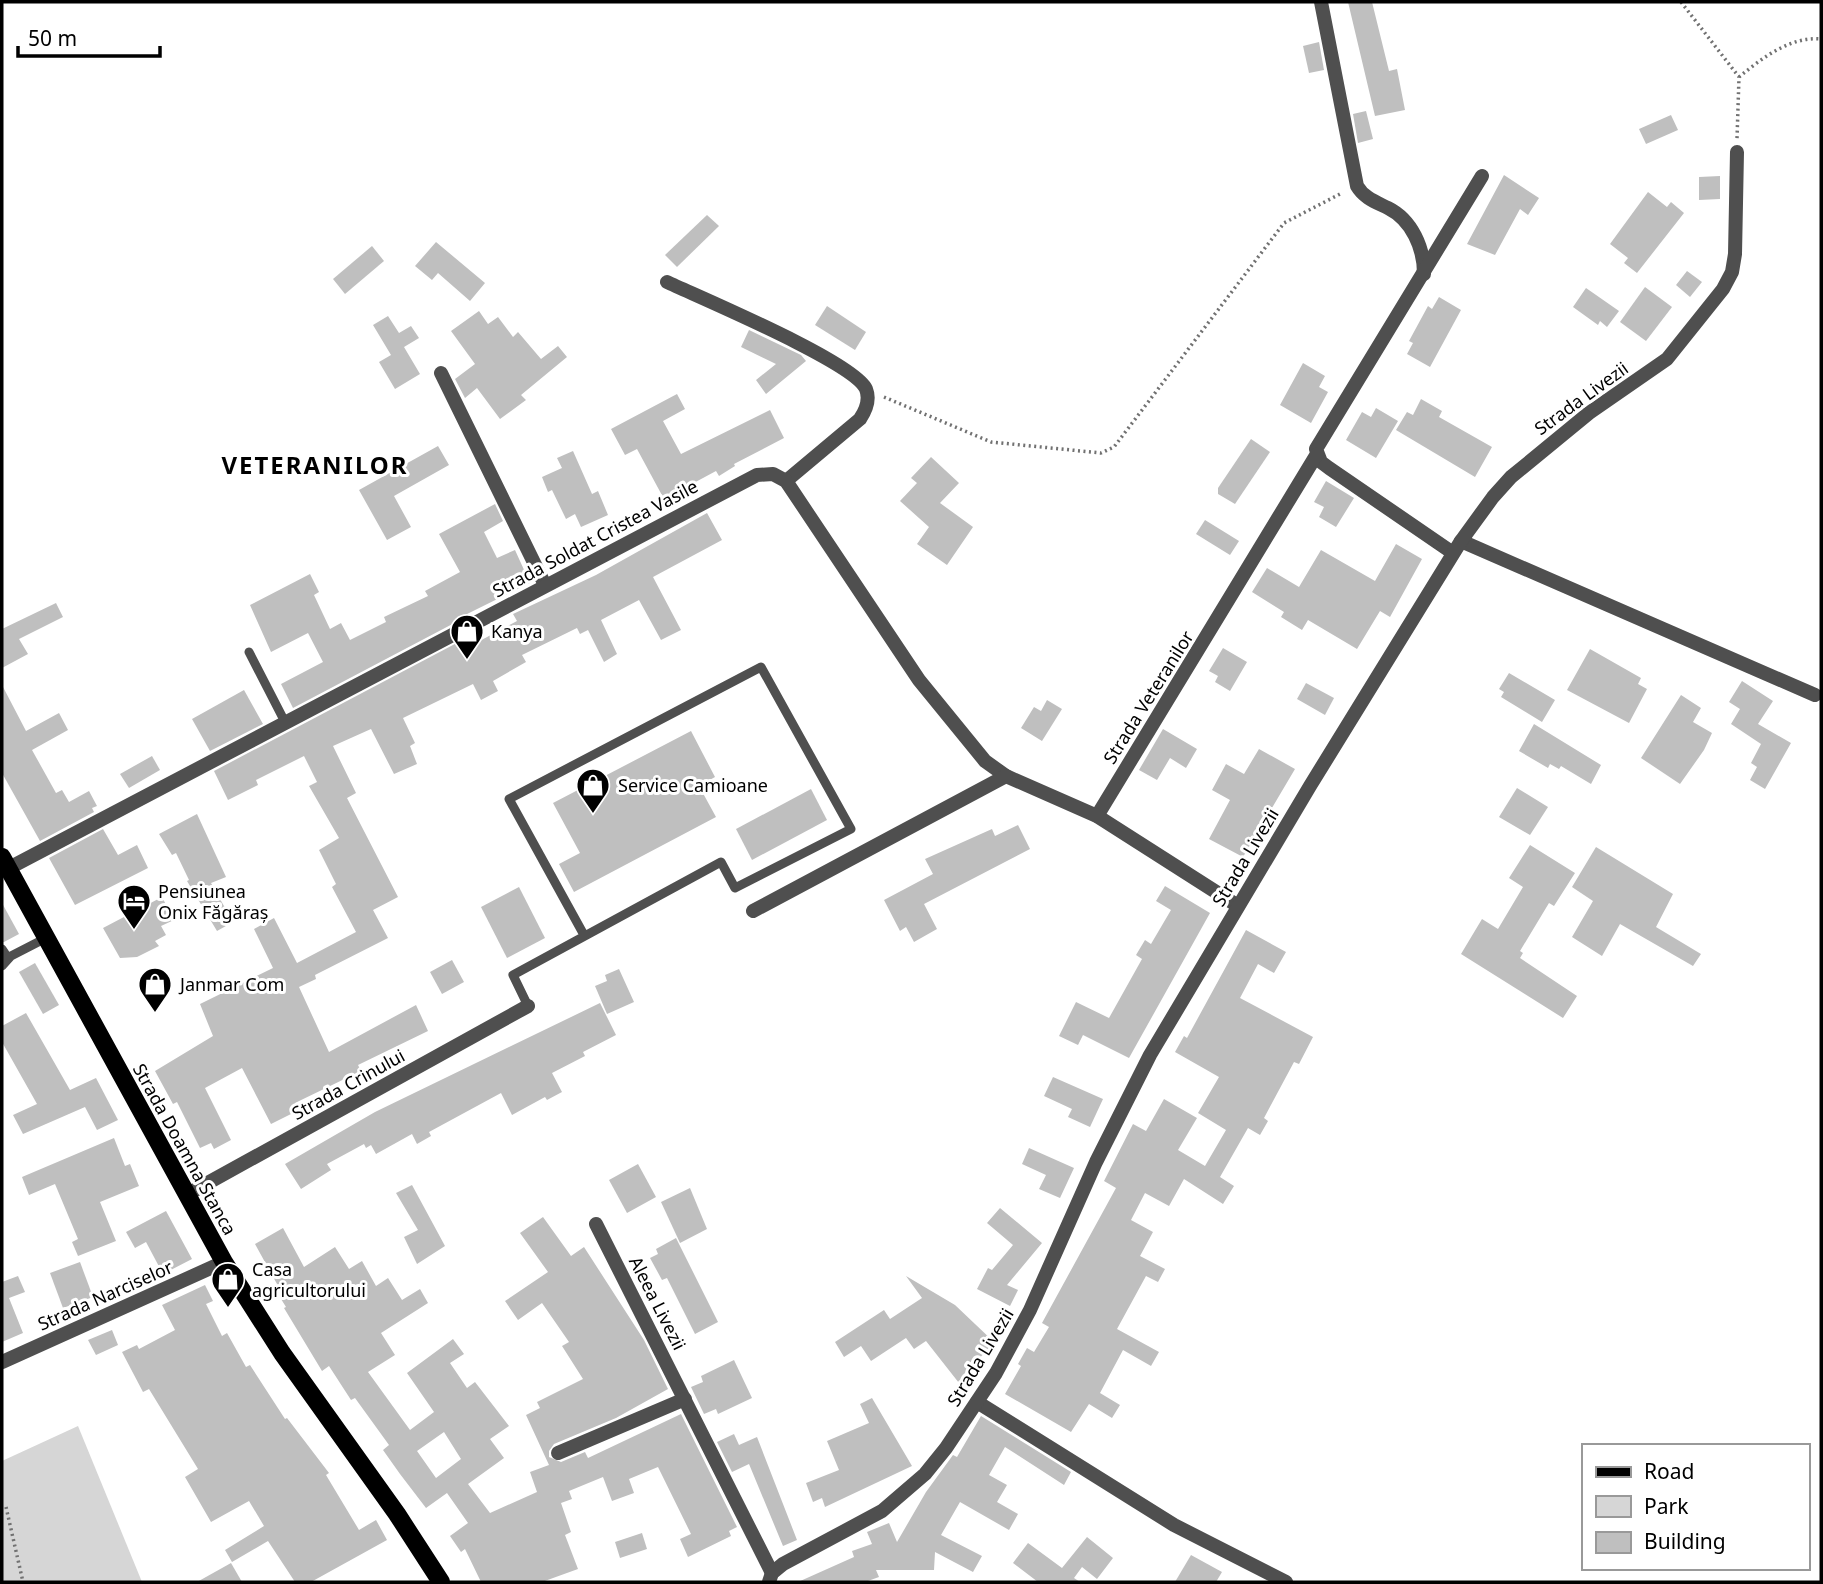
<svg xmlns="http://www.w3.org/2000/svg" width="1823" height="1584" font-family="'Noto Sans',sans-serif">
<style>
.green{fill:#d6d6d6}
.building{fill:#bfbfbf;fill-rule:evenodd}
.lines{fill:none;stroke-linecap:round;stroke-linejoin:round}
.path{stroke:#717171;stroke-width:3.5;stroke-dasharray:2 3.5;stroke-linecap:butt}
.service{stroke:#4f4f4f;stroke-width:9}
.minor{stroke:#4f4f4f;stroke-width:14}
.primary{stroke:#000;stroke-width:18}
.labels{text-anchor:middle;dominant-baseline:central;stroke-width:6;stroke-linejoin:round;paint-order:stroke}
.street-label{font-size:18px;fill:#000;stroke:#fff}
.poi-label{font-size:18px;fill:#000;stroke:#fff;text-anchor:start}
.district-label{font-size:24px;font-weight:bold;letter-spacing:2px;fill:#000;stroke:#fff}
</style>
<rect width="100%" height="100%" fill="#fff"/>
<path class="green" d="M 78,1426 L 142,1582 L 2,1582 L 2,1461 Z"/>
<g class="building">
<path d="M 1348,2 L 1372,2 L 1389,71 L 1397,69 L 1405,110 L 1375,116 Z"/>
<path d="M 1319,42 L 1324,70 L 1309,73 L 1303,46 Z"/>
<path d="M 1366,111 L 1373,139 L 1358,143 L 1353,114 Z"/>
<path d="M 1671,115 L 1678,130 L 1646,144 L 1639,129 Z"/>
<path d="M 1504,175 L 1539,198 L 1528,215 L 1520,209 L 1495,255 L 1467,244 Z"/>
<path d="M 1720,176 L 1720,199 L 1699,200 L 1699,177 Z"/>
<path d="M 1648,192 L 1667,207 L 1671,202 L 1684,213 L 1637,273 L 1624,263 L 1628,258 L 1610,244 Z"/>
<path d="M 707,215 L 719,226 L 677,267 L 665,255 Z"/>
<path d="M 436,242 L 485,283 L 470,301 L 438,273 L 432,280 L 415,266 Z"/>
<path d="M 372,246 L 384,261 L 345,294 L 333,279 Z"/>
<path d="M 1687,271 L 1702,282 L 1690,297 L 1676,285 Z"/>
<path d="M 1645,287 L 1672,307 L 1646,341 L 1620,322 Z"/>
<path d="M 1586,288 L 1619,311 L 1607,327 L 1600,321 L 1598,325 L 1573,307 Z"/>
<path d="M 1439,297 L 1461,310 L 1430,367 L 1407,354 L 1413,343 L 1409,341 L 1428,306 L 1432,309 Z"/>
<path d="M 827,306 L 866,332 L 855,350 L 815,325 Z"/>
<path d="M 479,311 L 488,324 L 498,317 L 513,337 L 518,332 L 541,359 L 558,346 L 567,357 L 521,395 L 526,400 L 500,419 L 477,388 L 465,398 L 455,379 L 475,364 L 451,331 Z"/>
<path d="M 388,316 L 399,333 L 411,326 L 419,338 L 404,347 L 420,374 L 395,389 L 379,362 L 391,355 L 373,325 Z"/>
<path d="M 749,330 L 801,355 L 806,361 L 766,394 L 756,380 L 776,364 L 741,347 Z"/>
<path d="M 1303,363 L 1325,376 L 1319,387 L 1328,392 L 1311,423 L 1280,405 Z"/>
<path d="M 677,394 L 685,409 L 663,421 L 681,454 L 770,410 L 784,438 L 734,464 L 735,466 L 719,476 L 716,471 L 664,499 L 637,449 L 625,455 L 611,429 Z"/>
<path d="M 1421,399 L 1442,411 L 1439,417 L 1492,447 L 1475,477 L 1396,430 L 1407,412 L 1413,415 Z"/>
<path d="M 1376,408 L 1398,421 L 1376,458 L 1346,440 L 1362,412 L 1371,417 Z"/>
<path d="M 1251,439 L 1270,452 L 1235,504 L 1218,494 L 1218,488 Z"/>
<path d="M 438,446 L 449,465 L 394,496 L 411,527 L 387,540 L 359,490 Z"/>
<path d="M 573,451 L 592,494 L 598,491 L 608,515 L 581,527 L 575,514 L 566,519 L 552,490 L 548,492 L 542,477 L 562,468 L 557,458 Z"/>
<path d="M 931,457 L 959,483 L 940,503 L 973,527 L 947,565 L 917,544 L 929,527 L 900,501 L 917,483 L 911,478 Z"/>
<path d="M 1326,481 L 1354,498 L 1336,527 L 1319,517 L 1324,507 L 1314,502 Z"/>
<path d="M 495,504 L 503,521 L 484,532 L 497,558 L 515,550 L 530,583 L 461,617 L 462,619 L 293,708 L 281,684 L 323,662 L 308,633 L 271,652 L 250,605 L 310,574 L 319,592 L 314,595 L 330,629 L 341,623 L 350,640 L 386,622 L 384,617 L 428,596 L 425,591 L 460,572 L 439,534 Z"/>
<path d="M 707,513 L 722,540 L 653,577 L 681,630 L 661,640 L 639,600 L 601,620 L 617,654 L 604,662 L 588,630 L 580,634 L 577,628 L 522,655 L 526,662 L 493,681 L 498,691 L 481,700 L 473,684 L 403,718 L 415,743 L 410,746 L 417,764 L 394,774 L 371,729 L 333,746 L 356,793 L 347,798 L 398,897 L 373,910 L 388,938 L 315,975 L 316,979 L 299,987 L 329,1052 L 416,1005 L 428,1031 L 358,1065 L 361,1071 L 295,1103 L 299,1110 L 271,1124 L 242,1068 L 205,1088 L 231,1140 L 214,1149 L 211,1143 L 200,1148 L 177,1102 L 173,1104 L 155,1071 L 213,1036 L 200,1004 L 273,968 L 254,929 L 274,918 L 297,963 L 356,932 L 332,887 L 336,884 L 319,850 L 339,838 L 309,786 L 317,782 L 304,756 L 256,780 L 258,785 L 228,800 L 214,771 L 470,636 L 474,644 L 517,621 L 513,614 L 596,575 Z"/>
<path d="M 1205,520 L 1239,541 L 1230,555 L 1196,534 Z"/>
<path d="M 1396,544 L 1422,559 L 1390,617 L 1380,611 L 1357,649 L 1308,620 L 1302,630 L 1281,617 L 1284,612 L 1252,592 L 1267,568 L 1299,587 L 1321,550 L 1375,581 Z"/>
<path d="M 56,603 L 63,617 L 19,639 L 28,654 L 2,668 L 2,629 Z"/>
<path d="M 1223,648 L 1247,662 L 1230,691 L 1215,682 L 1218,676 L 1209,671 Z"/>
<path d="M 1590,649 L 1641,678 L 1638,684 L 1647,689 L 1629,723 L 1567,690 Z"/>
<path d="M 1509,673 L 1555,700 L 1542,722 L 1501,697 L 1504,692 L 1499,689 Z"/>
<path d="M 1742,681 L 1773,701 L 1758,724 L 1791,743 L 1765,789 L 1750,780 L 1757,767 L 1751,763 L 1761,744 L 1731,724 L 1740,709 L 1729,702 Z"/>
<path d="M 1306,683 L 1334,698 L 1325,715 L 1297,699 Z"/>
<path d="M 2,685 L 26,731 L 59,713 L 68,730 L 32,750 L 56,793 L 62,790 L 69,802 L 89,791 L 97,806 L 92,808 L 94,812 L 40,841 L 2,773 Z"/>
<path d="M 244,690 L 263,724 L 210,751 L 192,719 Z"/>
<path d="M 1681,695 L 1701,708 L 1693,722 L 1712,733 L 1704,750 L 1680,784 L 1641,758 Z"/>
<path d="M 1047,700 L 1062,709 L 1042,741 L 1021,728 L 1034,707 L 1041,711 Z"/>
<path d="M 1534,724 L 1601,765 L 1591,784 L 1561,766 L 1559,769 L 1550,764 L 1548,768 L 1519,751 Z"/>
<path d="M 1163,729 L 1197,749 L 1186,768 L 1170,758 L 1157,780 L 1139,770 Z"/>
<path d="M 691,731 L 715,777 L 699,786 L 716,817 L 574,892 L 559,864 L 580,853 L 553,803 Z"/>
<path d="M 1259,749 L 1295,769 L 1243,857 L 1209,839 L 1230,800 L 1212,790 L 1226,764 L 1244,774 Z"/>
<path d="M 152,756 L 160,770 L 129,788 L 120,774 Z"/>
<path d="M 1517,788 L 1548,807 L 1530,835 L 1499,817 Z"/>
<path d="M 811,789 L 827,820 L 752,860 L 736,829 Z"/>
<path d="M 197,814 L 226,877 L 211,883 L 233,922 L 217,931 L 187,881 L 189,880 L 176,853 L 172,855 L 159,834 Z"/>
<path d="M 1018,825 L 1030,849 L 924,904 L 937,929 L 914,942 L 906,927 L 900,931 L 884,900 L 933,874 L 925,859 L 992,829 L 995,836 Z"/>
<path d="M 103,829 L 118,855 L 137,845 L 148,868 L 75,905 L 49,858 Z"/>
<path d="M 1530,845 L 1575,873 L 1554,906 L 1549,903 L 1520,951 L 1523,953 L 1520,958 L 1577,996 L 1563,1018 L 1461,954 L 1482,919 L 1498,929 L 1523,887 L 1509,878 Z"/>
<path d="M 1596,847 L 1673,894 L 1656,927 L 1701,954 L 1693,966 L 1620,924 L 1602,956 L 1572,937 L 1593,901 L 1572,887 Z"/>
<path d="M 1165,886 L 1210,913 L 1129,1058 L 1083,1035 L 1078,1045 L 1059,1036 L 1076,1002 L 1109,1018 L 1142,959 L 1136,955 L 1145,940 L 1151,944 L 1171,910 L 1156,901 Z"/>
<path d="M 519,887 L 545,938 L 507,958 L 481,907 Z"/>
<path d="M 162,897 L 174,920 L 161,926 L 166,935 L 155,941 L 159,946 L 137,957 L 120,958 L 103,928 Z"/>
<path d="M 2,903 L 19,934 L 4,942 L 2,942 Z"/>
<path d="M 1246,930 L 1286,952 L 1274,973 L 1258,964 L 1240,998 L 1313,1037 L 1299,1064 L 1294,1062 L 1264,1118 L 1268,1121 L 1260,1135 L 1248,1128 L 1220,1177 L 1234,1186 L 1223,1204 L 1184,1179 L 1169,1206 L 1145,1193 L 1131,1220 L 1153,1232 L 1140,1256 L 1165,1269 L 1158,1282 L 1146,1276 L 1117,1329 L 1159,1352 L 1151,1366 L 1123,1350 L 1100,1393 L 1120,1405 L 1112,1418 L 1089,1404 L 1071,1432 L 1005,1394 L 1021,1366 L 1018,1364 L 1027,1348 L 1034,1352 L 1049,1327 L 1042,1323 L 1116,1188 L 1104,1181 L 1133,1124 L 1146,1131 L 1164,1099 L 1197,1118 L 1178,1150 L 1205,1166 L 1226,1130 L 1198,1113 L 1219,1077 L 1175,1052 L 1184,1036 L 1187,1038 Z"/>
<path d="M 452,960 L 464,982 L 442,994 L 430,972 Z"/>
<path d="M 35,963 L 59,1005 L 43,1014 L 19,972 Z"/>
<path d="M 619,969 L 634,1002 L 607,1014 L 595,986 L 607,981 L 605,975 Z"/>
<path d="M 600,1003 L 616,1035 L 583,1052 L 585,1056 L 552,1073 L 562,1092 L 547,1100 L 545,1097 L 512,1115 L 501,1093 L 429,1132 L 431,1136 L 417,1144 L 412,1134 L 376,1154 L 371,1145 L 366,1148 L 364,1144 L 327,1164 L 331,1170 L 301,1189 L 285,1164 L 375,1112 Z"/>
<path d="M 26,1013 L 70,1090 L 96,1078 L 118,1120 L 97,1130 L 85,1107 L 23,1134 L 13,1115 L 37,1104 L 2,1042 L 2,1026 Z"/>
<path d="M 1053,1077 L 1103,1099 L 1090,1127 L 1068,1117 L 1072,1109 L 1044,1096 Z"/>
<path d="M 114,1138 L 125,1166 L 130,1164 L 139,1186 L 100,1202 L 116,1241 L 78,1256 L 72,1242 L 78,1239 L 55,1184 L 29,1195 L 22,1177 Z"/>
<path d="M 1029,1148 L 1074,1168 L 1060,1198 L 1039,1189 L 1046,1175 L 1022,1164 Z"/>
<path d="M 638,1164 L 656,1197 L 627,1213 L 609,1180 Z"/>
<path d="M 412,1185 L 445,1246 L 417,1264 L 404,1237 L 418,1230 L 396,1193 Z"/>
<path d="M 690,1188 L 707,1229 L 680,1243 L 661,1202 Z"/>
<path d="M 1000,1208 L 1042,1243 L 1007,1285 L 1018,1290 L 1010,1306 L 977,1289 L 988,1268 L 992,1270 L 1013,1245 L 987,1223 Z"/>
<path d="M 166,1211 L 192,1259 L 163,1274 L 146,1242 L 135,1248 L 126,1232 Z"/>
<path d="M 543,1217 L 571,1256 L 584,1247 L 644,1340 L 668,1389 L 616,1418 L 554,1444 L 549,1451 L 549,1457 L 561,1462 L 585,1452 L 588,1458 L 681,1414 L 737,1527 L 729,1531 L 731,1536 L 688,1557 L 680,1539 L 691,1534 L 658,1467 L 629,1479 L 634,1493 L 612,1501 L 603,1477 L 569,1491 L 572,1499 L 561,1503 L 571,1532 L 565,1535 L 578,1569 L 542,1582 L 481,1582 L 465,1549 L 461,1552 L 450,1536 L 468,1523 L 447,1493 L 426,1508 L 400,1474 L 383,1450 L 389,1445 L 355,1398 L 351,1400 L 329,1366 L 322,1371 L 284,1308 L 286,1307 L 273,1286 L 277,1284 L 255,1244 L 283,1228 L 304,1267 L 335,1247 L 349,1269 L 362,1261 L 376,1286 L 388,1278 L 402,1300 L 420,1289 L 428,1303 L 381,1333 L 395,1355 L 368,1372 L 410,1430 L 434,1412 L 407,1373 L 453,1339 L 464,1354 L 450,1363 L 467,1388 L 475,1382 L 509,1426 L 490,1439 L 504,1458 L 468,1484 L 490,1513 L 537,1492 L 530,1472 L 549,1465 L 526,1415 L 540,1408 L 537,1402 L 583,1379 L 562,1346 L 569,1342 L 542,1303 L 518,1320 L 505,1301 L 548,1272 L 520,1233 ZM 444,1432 L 461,1459 L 436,1478 L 417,1451 Z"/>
<path d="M 676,1238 L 718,1322 L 695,1334 L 667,1278 L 662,1280 L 650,1258 L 658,1254 L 656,1249 Z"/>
<path d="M 80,1262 L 93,1297 L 63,1308 L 50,1273 Z"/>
<path d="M 18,1276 L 25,1292 L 9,1298 L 23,1333 L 2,1342 L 2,1282 Z"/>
<path d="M 906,1276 L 955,1305 L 995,1343 L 966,1371 L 959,1383 L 926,1341 L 914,1349 L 906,1338 L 871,1361 L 861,1346 L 844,1357 L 835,1342 L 884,1310 L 890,1319 L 922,1298 Z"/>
<path d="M 205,1285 L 213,1301 L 206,1304 L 222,1336 L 227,1333 L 246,1367 L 250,1365 L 285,1419 L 287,1418 L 329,1473 L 326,1475 L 359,1530 L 376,1520 L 387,1540 L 311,1582 L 295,1582 L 268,1541 L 232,1562 L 225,1550 L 264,1526 L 249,1501 L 211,1522 L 185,1477 L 198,1469 L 149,1389 L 143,1392 L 122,1352 L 137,1345 L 139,1349 L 175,1330 L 162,1305 Z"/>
<path d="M 112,1330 L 118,1345 L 96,1355 L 88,1340 Z"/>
<path d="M 734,1360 L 752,1398 L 718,1414 L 716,1409 L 704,1414 L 691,1387 L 703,1382 L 701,1376 Z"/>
<path d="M 872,1398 L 912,1466 L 825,1507 L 822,1498 L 813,1502 L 806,1483 L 839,1470 L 827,1441 L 869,1423 L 860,1404 Z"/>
<path d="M 981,1416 L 1071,1472 L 1064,1485 L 1005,1447 L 989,1475 L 1007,1485 L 997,1502 L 1018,1514 L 1009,1530 L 960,1502 L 941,1535 L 982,1556 L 973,1572 L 935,1552 L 934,1570 L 876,1570 L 879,1577 L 865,1582 L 798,1582 L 854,1557 L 852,1551 L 872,1544 L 867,1532 L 889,1523 L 897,1542 L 926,1492 L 953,1455 L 957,1457 Z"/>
<path d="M 734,1434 L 739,1445 L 757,1437 L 797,1540 L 783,1546 L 749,1464 L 732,1472 L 717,1442 Z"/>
<path d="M 642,1533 L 647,1549 L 620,1558 L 615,1542 Z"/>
<path d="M 1087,1537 L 1113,1558 L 1097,1579 L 1082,1567 L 1074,1578 L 1080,1582 L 1038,1582 L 1013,1563 L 1028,1543 L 1062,1568 Z"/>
<path d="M 1191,1555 L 1222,1572 L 1216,1582 L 1175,1582 Z"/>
<path d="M 231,1563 L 242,1582 L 197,1582 Z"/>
</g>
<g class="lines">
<g class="path">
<path d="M 1681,2 L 1739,77 L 1737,139"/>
<path d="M 1739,77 C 1761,59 1790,36 1821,39"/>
<path d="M 884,397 L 991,442 L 1101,453 L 1114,447 L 1284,223 L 1342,193"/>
<path d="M 6,1507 L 23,1582"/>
</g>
<g class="service">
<path d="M 249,652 L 285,722"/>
<path d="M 2,949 L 8,958"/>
<path d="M 2,966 L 11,956 L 46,938"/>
<path d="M 528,1006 L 513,975 L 721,862 L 735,888 L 851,829 L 761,667 L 509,799 L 584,935"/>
</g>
<g class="minor">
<path d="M 1321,2 L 1357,186 C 1364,198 1376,202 1388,208 C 1412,220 1424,248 1424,274"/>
<path d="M 667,282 C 701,298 854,362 866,389 C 870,399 866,410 860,419 L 786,481"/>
<path d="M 441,373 L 545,585"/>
<path d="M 1461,541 L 1815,695"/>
<path d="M 1453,553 L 1329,468 L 1321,462 L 1316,449 L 1482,176"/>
<path d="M 1097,816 L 1317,454"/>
<path d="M 9,868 L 757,475 L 773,474 L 786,481 L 919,680 L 985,761 L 1006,776 L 1097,816 L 1238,906"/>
<path d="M 753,911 L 1006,776"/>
<path d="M 186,1195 L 528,1006"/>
<path d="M 596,1224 L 772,1573"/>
<path d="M 2,1362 L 224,1262"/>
<path d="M 977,1402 L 1174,1525 L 1286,1582"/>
<path d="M 558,1453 L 685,1399"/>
<path d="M 769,1582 L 772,1573 L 783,1564 L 882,1511 L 925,1474 L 946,1448 L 996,1373 L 1030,1310 L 1096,1162 L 1150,1055 L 1310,786 L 1461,541 L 1493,497 L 1511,477 L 1589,413 L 1667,359 L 1723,289 L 1732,272 L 1735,254 L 1737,152"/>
</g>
<path class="primary" d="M 2,857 L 224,1262 L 282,1353 L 397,1514 L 441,1582"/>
</g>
<defs>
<symbol id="shop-pin" viewBox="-11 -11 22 30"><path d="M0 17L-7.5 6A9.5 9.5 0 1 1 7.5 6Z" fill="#000" stroke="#fff"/><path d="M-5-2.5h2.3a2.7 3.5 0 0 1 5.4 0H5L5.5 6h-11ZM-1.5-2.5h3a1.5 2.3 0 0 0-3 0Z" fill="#fff"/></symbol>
<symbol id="hotel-pin" viewBox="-11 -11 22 30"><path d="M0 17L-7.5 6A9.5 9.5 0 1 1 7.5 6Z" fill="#000" stroke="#fff"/><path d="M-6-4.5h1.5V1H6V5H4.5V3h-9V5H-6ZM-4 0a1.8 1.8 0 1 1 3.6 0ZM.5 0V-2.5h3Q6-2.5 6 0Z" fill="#fff"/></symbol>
</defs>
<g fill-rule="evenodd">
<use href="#shop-pin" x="448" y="612" width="38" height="52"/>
<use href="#shop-pin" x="574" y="766" width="38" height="52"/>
<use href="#hotel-pin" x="115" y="882" width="38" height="52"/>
<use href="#shop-pin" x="136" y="965" width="38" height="52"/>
<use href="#shop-pin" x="209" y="1260" width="38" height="52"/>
</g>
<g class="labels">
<g class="street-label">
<text transform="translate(1581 398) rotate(-36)">Strada Livezii</text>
<text transform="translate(595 538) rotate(-28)">Strada Soldat Cristea Vasile</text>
<text transform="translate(1148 697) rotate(-58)">Strada Veteranilor</text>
<text transform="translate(1245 857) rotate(-59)">Strada Livezii</text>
<text transform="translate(348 1084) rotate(-29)">Strada Crinului</text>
<text transform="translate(185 1149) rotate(61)">Strada Doamna Stanca</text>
<text transform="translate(105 1295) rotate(-24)">Strada Narciselor</text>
<text transform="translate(658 1303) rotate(63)">Aleea Livezii</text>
<text transform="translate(980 1357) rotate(-59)">Strada Livezii</text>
</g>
<g class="poi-label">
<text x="491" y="631">Kanya</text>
<text x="618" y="785">Service Camioane</text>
<text x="158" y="891">Pensiunea<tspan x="158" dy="21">Onix Făgăraș</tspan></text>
<text x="180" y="984">Janmar Com</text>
<text x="252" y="1269">Casa<tspan x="252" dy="21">agricultorului</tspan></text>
</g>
<g class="district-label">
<text x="315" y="464">VETERANILOR</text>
</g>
</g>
<rect width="1823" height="1584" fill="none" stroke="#000000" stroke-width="7"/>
<rect x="1582" y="1444" width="228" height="126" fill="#ffffff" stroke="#999999" stroke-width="2"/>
<rect x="1596" y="1467" width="35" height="10" fill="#000000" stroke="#999999" stroke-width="2"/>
<text x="1644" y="1479" font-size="21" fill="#000000">Road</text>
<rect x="1596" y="1496" width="35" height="21" fill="#d6d6d6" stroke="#999999" stroke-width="2"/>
<text x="1644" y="1514" font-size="21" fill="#000000">Park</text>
<rect x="1596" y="1532" width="35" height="21" fill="#bfbfbf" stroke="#999999" stroke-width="2"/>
<text x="1644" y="1549" font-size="21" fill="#000000">Building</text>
<path d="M18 46v10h142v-10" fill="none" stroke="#000000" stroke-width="3.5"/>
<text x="28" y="46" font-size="21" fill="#000000" stroke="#ffffff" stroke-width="5" paint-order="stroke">50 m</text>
</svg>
